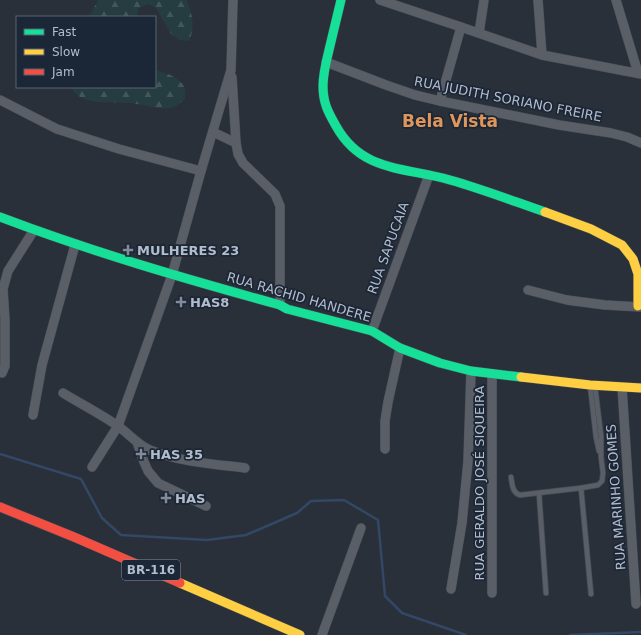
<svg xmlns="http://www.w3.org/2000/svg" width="641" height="635" font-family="'DejaVu Sans',sans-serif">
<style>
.forest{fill:url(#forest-firs)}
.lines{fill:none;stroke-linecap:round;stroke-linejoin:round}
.stream{stroke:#334766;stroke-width:2.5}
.lane-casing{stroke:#474c54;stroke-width:6}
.street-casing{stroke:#474c54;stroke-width:10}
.fast-casing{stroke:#474c54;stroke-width:10}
.slow-casing{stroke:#474c54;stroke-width:10}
.jam-casing{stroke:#474c54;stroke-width:10}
.lane{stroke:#5a5f67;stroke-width:4.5}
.street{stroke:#5a5f67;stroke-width:9}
.fast{stroke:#16e098;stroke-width:9}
.slow{stroke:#ffcf43;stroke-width:9}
.jam{stroke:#f24e42;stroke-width:9}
.poi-dot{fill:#838b98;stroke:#1b2636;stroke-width:1.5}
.labels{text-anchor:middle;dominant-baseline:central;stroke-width:3.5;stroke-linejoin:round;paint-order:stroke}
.shield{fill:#1b2636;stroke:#858f9e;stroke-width:1}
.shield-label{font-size:12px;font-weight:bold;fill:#b3bccb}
.street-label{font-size:13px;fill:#b3bccb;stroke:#1b2636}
.poi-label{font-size:13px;font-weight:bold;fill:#b3bccb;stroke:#1b2636;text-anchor:start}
.district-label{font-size:17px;font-weight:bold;fill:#e09659;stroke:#1b2636}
</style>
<defs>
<pattern id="forest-firs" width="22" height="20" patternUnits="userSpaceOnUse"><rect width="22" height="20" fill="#253c41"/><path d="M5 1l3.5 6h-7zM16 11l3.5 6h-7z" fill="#42565b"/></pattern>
</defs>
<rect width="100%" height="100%" fill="#29303a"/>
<g class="forest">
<path d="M 98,0 L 187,0 C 192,16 196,25 189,41 L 179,40 L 171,34 L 156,8 L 148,4 L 139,8 L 137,17 L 89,17 Z"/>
<path d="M 155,70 C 166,73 181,77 185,89 C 186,91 185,96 185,99 C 180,103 176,107 169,108 C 157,110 142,104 130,103 C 115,102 98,104 84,99 C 77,96 74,92 70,87 L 155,87 Z"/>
</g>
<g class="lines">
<g class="stream">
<path d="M 0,454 L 81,479 L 102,518 L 121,535 L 207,540 L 246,535 L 297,513 L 311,501 L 344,500 L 378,520 L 385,596 L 402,613 L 466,635"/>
<path d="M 570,635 L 641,632"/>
</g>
<defs>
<g id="lane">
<path d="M 590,385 L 596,437 L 599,451"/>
<path d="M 511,477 C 512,483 512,493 520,495 L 581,488 L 598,485 L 602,481 L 603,473 L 601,457 L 601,436 L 595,386"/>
<path d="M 581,488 L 591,594"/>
<path d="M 539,493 L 546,593"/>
</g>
<g id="street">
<path d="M 380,0 L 461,27 L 542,55 L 641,74"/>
<path d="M 538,0 L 542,55"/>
<path d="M 616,0 L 638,73"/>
<path d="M 479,33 L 484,0"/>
<path d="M 326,62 L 386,85 L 415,95 L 440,101 L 559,125 L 611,133 L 627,137 L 641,143"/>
<path d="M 232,77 L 236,143"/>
<path d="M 0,100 L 57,129 L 119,149 L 201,171"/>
<path d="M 440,101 L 461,27"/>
<path d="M 213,132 L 236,143 L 238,154 L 243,163 L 275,194 L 280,206 L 280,305"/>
<path d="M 528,290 L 567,300 L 605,305 L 641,307"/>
<path d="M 372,331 L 429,175"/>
<path d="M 0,372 L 2,373 L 5,366 L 5,320 L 3,289 L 8,271 L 34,230"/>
<path d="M 492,374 L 492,593"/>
<path d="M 622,387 L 636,604"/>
<path d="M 63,393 C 81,404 101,414 118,426 C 129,434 138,445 150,450 C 180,462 213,464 245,468"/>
<path d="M 33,415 L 42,365 L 75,245"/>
<path d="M 137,442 L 144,462 L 148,471 L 158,483 L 206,506"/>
<path d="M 385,449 L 385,421 L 388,402 L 400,348"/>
<path d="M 92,467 L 118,426 L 172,275 L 201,171 L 231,70 L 233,0"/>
<path d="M 451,589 L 462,523 L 468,461 L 471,371"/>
<path d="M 322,635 L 361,528"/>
</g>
<g id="fast">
<path d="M 341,0 C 337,17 333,34 329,50 C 326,62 323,74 323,86 C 323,103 328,112 336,126 C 362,173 406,167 450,180 C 482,189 513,201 545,212"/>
<path d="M 0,217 C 92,252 186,279 280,305 L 287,309 L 372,331 L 400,348 L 440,363 L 471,371 L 521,377"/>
</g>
<g id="slow">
<path d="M 545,212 L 591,229 L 622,245 L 633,259 L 638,274 L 638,306"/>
<path d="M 521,377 L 590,385 L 641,388"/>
<path d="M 180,583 L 300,635"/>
</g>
<path id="jam" d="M 0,507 L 74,537 L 180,583"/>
</defs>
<use href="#lane" class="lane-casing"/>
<use href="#street" class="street-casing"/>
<use href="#fast" class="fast-casing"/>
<use href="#slow" class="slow-casing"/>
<use href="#jam" class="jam-casing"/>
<use href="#lane" class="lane"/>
<use href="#street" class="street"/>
<use href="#fast" class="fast"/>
<use href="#slow" class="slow"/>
<use href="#jam" class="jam"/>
</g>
<g class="poi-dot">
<path d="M126 244h4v4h4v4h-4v4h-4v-4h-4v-4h4z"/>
<path d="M179 296h4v4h4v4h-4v4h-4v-4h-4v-4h4z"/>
<path d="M139 448h4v4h4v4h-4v4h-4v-4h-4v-4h4z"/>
<path d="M164 492h4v4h4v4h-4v4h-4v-4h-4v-4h4z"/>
</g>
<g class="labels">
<rect class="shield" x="122" y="560" width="58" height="20" rx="3"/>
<g class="shield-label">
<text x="151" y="570">BR-116</text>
</g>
<g class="street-label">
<text transform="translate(508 99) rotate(11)">RUA JUDITH SORIANO FREIRE</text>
<text transform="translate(388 248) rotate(-70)">RUA SAPUCAIA</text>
<text transform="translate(299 297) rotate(16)">RUA RACHID HANDERE</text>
<text transform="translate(479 483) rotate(-90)">RUA GERALDO JOSÉ SIQUEIRA</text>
<text transform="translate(616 497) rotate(-94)">RUA MARINHO GOMES</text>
</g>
<g class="poi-label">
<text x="137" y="250">MULHERES 23</text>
<text x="190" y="302">HAS8</text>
<text x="150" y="454">HAS 35</text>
<text x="175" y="498">HAS</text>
</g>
<g class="district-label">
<text x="450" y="121">Bela Vista</text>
</g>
</g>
<rect x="16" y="16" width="140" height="72" fill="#1b2636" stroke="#586272"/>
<rect x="24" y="29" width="20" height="6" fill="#16e098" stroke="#586272"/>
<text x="52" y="36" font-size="12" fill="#b3bccb">Fast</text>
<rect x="24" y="49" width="20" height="6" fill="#ffcf43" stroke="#586272"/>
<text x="52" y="56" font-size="12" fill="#b3bccb">Slow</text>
<rect x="24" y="69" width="20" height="6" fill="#f24e42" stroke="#586272"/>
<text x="52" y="76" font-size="12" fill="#b3bccb">Jam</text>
</svg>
